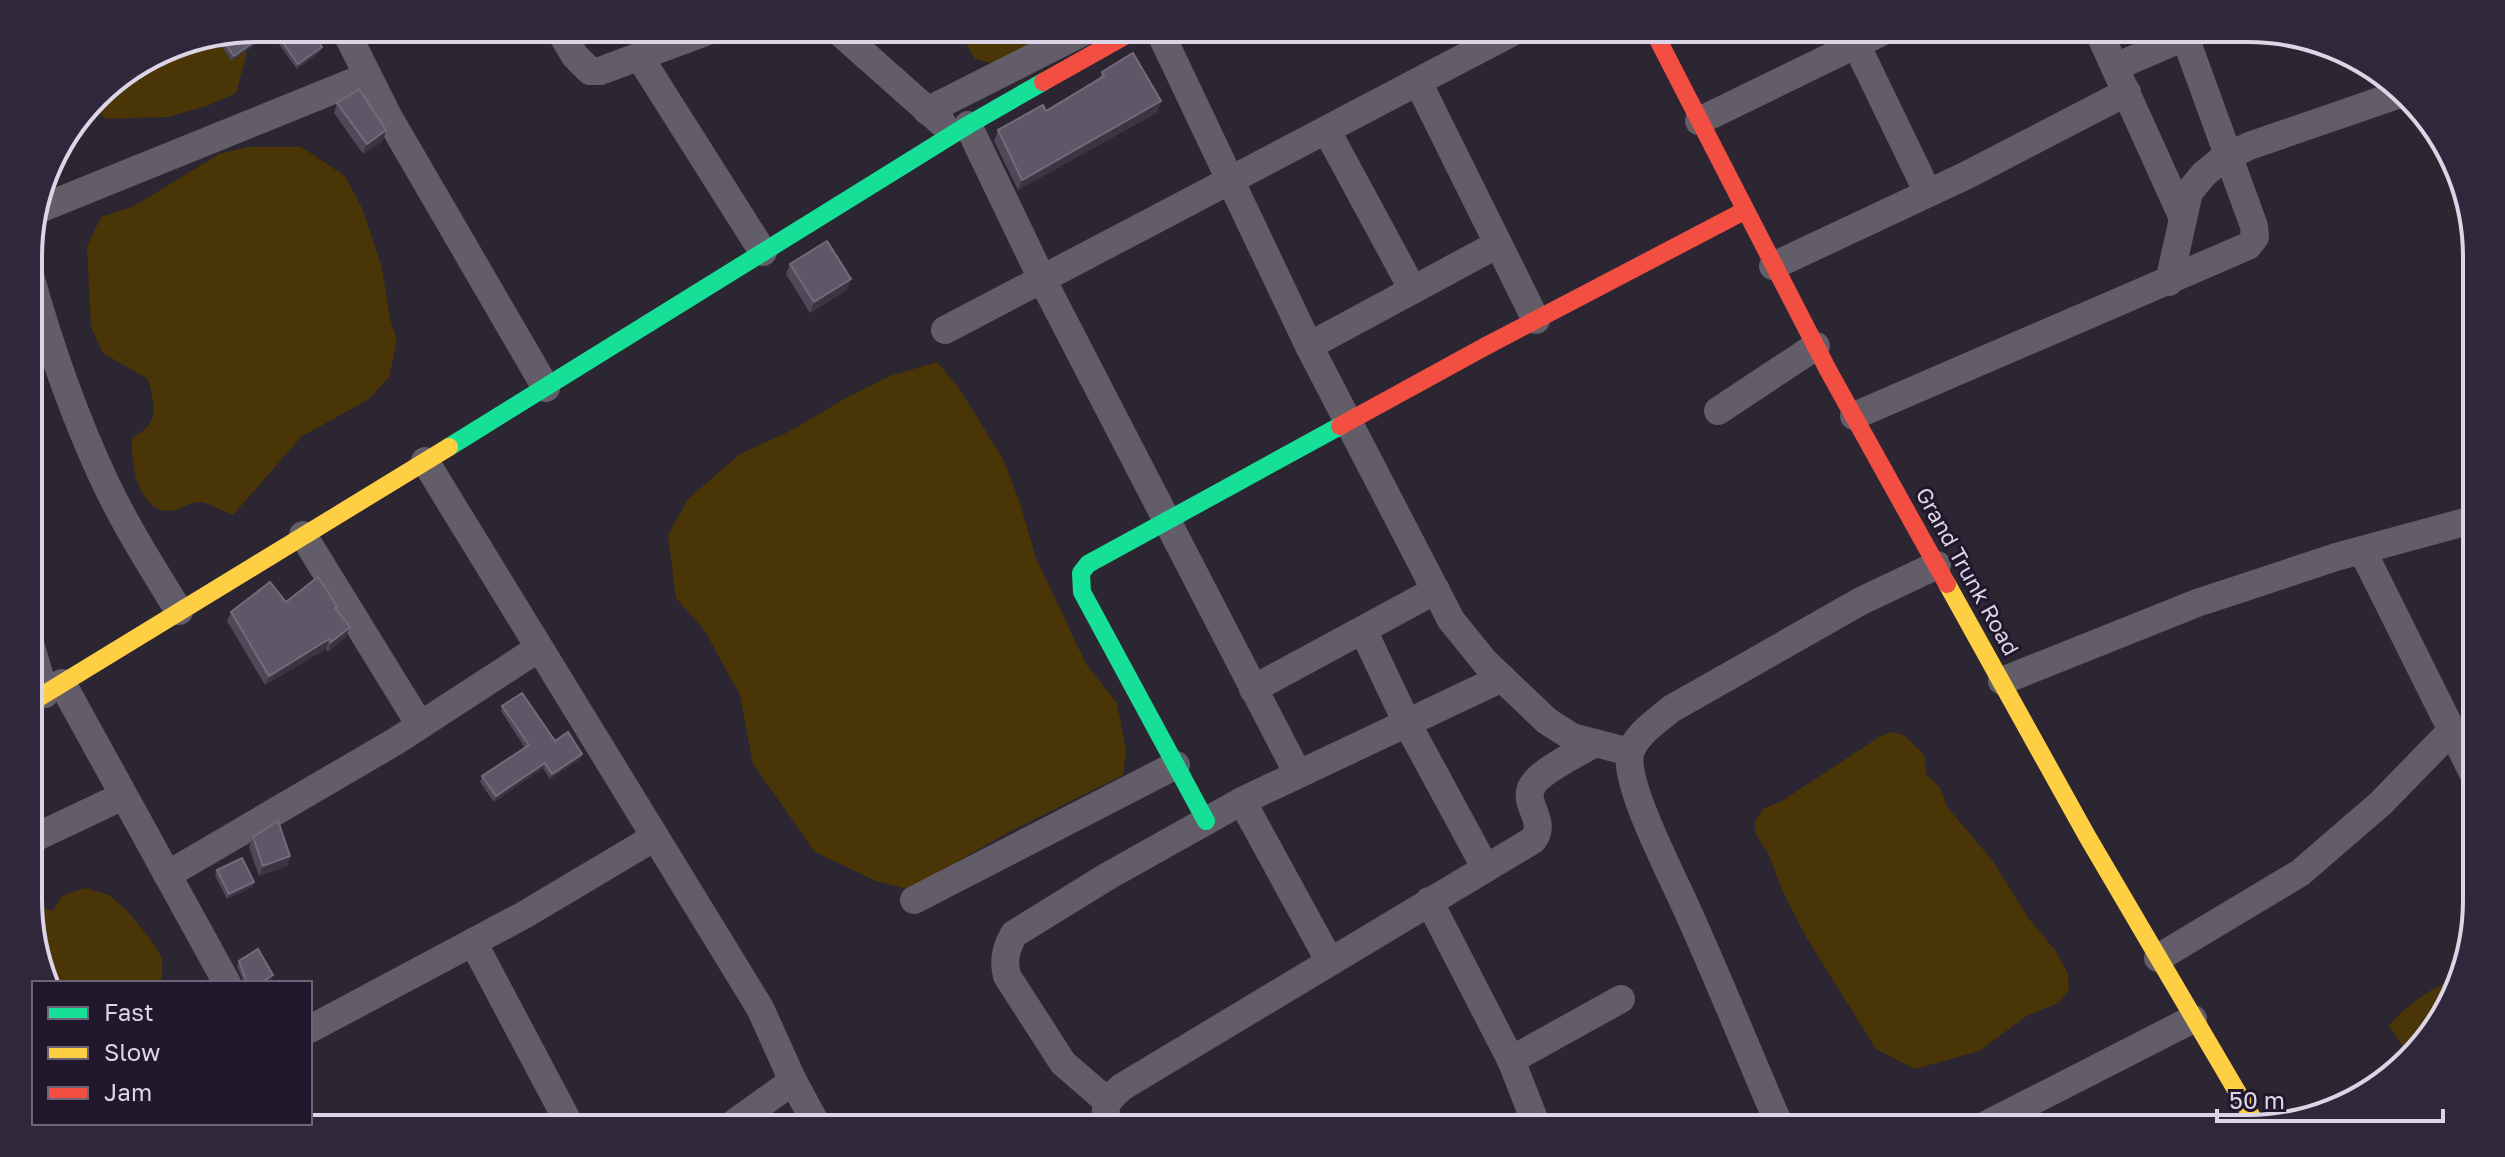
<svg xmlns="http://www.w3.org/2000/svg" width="2505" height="1157" font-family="'Golos Text',sans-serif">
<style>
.water{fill:#4a3506}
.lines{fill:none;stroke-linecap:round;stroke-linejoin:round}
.street{stroke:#625d68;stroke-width:28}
.fast{stroke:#16e098;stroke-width:18}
.slow{stroke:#ffcf43;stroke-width:18}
.jam{stroke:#f24e42;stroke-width:18}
.wall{fill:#4f4858}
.shaded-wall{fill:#3a3443}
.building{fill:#5e5767;stroke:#726b7b;stroke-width:2}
.labels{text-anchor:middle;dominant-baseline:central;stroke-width:6;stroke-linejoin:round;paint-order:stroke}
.street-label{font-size:22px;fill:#dcd5e5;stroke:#22182e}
.rim{fill:none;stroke:#dcd5e5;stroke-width:4}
</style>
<rect width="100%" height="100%" fill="#2c2633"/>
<g class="water">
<path d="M 957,28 L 1070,28 L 992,63 L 975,59 Z"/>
<path d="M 236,32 L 247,53 L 236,93 L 207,106 L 167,117 L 106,119 L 90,105 L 106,85 L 170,45 Z"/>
<path d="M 247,147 L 301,147 L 345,176 L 362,208 L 382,267 L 390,319 L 397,341 L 389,377 L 369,399 L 301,437 L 233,515 C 223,511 208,502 198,502 C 188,502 178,512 168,511 C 136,508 131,462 132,438 C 161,422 155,407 148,379 L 103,353 L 91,327 L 87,246 L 101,217 L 134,206 L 219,154 Z"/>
<path d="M 937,362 L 959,388 L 1003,459 L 1020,503 L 1036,558 L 1086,664 L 1117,703 L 1126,751 L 1123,775 L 1009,832 L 909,889 L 876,881 L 815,852 L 753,764 L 740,695 L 705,631 L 676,598 L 668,535 L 688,499 L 740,454 L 790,431 L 846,398 L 890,376 Z"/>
<path d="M 1892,732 L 1904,735 L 1924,755 L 1926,774 L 1940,788 L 1947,807 L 1992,860 L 2029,919 L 2055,950 L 2068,973 L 2069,990 L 2058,1003 L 2028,1015 L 1979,1051 L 1915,1069 L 1876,1049 L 1806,937 L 1782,890 L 1769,855 L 1755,833 L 1755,821 L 1763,809 L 1782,801 L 1879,737 Z"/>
<path d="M 85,888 L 109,895 L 128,912 L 148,936 L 162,957 L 162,983 L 52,983 L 30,931 L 30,910 L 39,906 L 53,911 L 62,896 Z"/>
<path d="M 2462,977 L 2459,988 L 2407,1053 L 2389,1026 C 2408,1003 2433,986 2462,977 Z"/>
</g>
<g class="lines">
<g class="street">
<path d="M 344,28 L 388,116 L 546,388"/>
<path d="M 558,28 L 575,56 L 590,71 L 600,71 L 716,28"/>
<path d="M 835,28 L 942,123"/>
<path d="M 1158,28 L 1309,346 L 1451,620 L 1485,662 L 1547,721 L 1572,737 L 1630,752"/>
<path d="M 2097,28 L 2182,216"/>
<path d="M 1856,44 L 1928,193"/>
<path d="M 639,56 L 763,252"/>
<path d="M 2115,67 L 2206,28"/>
<path d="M 1418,82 L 1536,320"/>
<path d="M 927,111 L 1091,28"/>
<path d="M 1699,121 L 1890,28"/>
<path d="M 968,125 L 1042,279 L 1298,774"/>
<path d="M 1327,131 L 1413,290"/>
<path d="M 37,210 L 368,76"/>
<path d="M 1773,266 L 1965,176 L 2127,92"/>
<path d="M 29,272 C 49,344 74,416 106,484 C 127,528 153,569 179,611"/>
<path d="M 2169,282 L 2189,192 L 2204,174 L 2221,160 L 2249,146 L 2400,94"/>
<path d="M 945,330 L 1520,28"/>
<path d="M 1309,346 L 1498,244"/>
<path d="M 1718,411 L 1816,346"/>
<path d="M 1854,416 L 2248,246 L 2255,237 L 2254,226 L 2185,37"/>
<path d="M 425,461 L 760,1008 L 793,1081 L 819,1129"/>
<path d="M 303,535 L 420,725"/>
<path d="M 2362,550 L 2477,781"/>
<path d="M 1363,630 L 1407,723 L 1485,867"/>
<path d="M 29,640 L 45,694"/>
<path d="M 2002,681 L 2197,603 L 2336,557 L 2476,519"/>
<path d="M 62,683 L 227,983"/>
<path d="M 1253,689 L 1436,590"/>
<path d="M 1242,801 L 1330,962"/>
<path d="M 30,840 L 123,796"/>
<path d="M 167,875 L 396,741 L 539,648"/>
<path d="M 914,900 L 1176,765"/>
<path d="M 1429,901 L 1511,1060 L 1538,1129"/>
<path d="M 473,942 L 572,1129"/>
<path d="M 2158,958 L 2300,873 L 2381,803 L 2452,730"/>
<path d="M 310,1029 L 524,915 L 655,837"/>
<path d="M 1511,1060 L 1621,999"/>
<path d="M 1107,1101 L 1063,1063 L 1007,976 C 1003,960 1006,948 1014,934 L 1108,876 L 1242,801 L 1502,678"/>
<path d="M 300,1123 L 303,1129"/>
<path d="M 726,1129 L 793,1081"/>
<path d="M 1108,1129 C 1103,1106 1105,1102 1122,1087 L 1533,840 C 1548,821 1522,804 1532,786 C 1541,770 1579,753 1595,743"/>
<path d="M 1781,1129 C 1750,1057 1721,985 1689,914 C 1675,881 1624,786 1630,754 C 1634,736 1658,720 1671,709 L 1861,601 L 1937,565"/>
<path d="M 1978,1129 L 2193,1019"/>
</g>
<g class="fast">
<path d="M 449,447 L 968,125 L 1043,82"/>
<path d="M 1206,821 L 1082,592 L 1081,573 L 1088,564 L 1340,426"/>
</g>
<g class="slow">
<path d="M 1947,584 L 2087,836 L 2259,1129"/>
<path d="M 30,703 L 449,447"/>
</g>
<g class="jam">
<path d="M 1652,28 L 1828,370 L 1947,584"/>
<path d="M 1043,82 L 1139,28"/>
<path d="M 1340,426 L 1486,346 L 1744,211"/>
</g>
</g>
<g class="wall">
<path d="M 257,28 L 309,28 L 322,47 L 320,52 L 297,69 L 271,33 L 232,61 L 219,43 L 221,38 Z"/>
<path d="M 1102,72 L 1158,112 L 1018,190 L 994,141 L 998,130 L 1046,111 L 1099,79 Z"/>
<path d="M 337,103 L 383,141 L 363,154 L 334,113 Z"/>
<path d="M 790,264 L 847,290 L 810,313 L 786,274 Z"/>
<path d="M 286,602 L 337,606 L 336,609 L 346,637 L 328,652 L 326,649 L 265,685 L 227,621 L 231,612 Z"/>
<path d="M 502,706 L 555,741 L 582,754 L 580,759 L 550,779 L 543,768 L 494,802 L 480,782 L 482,776 L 525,748 L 501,711 Z"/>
<path d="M 253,837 L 290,856 L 287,866 L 259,876 L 249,847 Z"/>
<path d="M 217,870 L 254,882 L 252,887 L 227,899 L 215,875 Z"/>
<path d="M 239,961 L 273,975 L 271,980 L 266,983 L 244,983 L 237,966 Z"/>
</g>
<g class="shaded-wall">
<path d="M 273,28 L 271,33 L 232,61 L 234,56 Z"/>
<path d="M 322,47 L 320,52 L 297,69 L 298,64 Z"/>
<path d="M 1161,101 L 1158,112 L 1018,190 L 1022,180 Z"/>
<path d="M 386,130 L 383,141 L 363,154 L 367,144 Z"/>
<path d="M 851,279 L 847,290 L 810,313 L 814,302 Z"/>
<path d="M 350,627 L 346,637 L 328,652 L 331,642 Z"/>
<path d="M 329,639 L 326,649 L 265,685 L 269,676 Z"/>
<path d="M 582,754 L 580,759 L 550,779 L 552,774 Z"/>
<path d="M 545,763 L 543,768 L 494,802 L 496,796 Z"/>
<path d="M 290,856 L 287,866 L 259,876 L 263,866 Z"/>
<path d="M 254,882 L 252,887 L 227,899 L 229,894 Z"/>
<path d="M 273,975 L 271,980 L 266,983 L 260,983 Z"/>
</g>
<g class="building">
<path d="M 257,28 L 309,28 L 322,47 L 298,64 L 273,28 L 234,56 L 221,38 L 226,34 Z"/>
<path d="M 1133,53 L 1161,101 L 1022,180 L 998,130 L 1043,105 L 1046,111 L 1104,76 L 1102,72 Z"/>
<path d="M 359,89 L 386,130 L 367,144 L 337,103 Z"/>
<path d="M 827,241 L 851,279 L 814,302 L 790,264 Z"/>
<path d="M 318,577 L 337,606 L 335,608 L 350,627 L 331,642 L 329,639 L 269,676 L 231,612 L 270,582 L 286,602 Z"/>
<path d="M 522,693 L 555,741 L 568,732 L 582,754 L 552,774 L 545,763 L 496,796 L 482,776 L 529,745 L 502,706 Z"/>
<path d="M 278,821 L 290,856 L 263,866 L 253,837 Z"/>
<path d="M 242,858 L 254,882 L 229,894 L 217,870 Z"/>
<path d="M 258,949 L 273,975 L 260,983 L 247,983 L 239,961 Z"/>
</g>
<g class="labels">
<g class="street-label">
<text transform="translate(1968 571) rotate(61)">Grand Trunk Road</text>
</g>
</g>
<path d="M0 0H2505V1157H0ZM257 42H2248A215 215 0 0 1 2463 257V900A215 215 0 0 1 2248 1115H257A215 215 0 0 1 42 900V257A215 215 0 0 1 257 42Z" fill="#31273d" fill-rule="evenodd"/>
<path class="rim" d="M257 42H2248A215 215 0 0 1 2463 257V900A215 215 0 0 1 2248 1115H257A215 215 0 0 1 42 900V257A215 215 0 0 1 257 42Z"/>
<rect x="32" y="981" width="280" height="144" fill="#22182e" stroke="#6c6477" stroke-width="2"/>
<rect x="48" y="1007" width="40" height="12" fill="#16e098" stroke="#6c6477" stroke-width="2"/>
<text x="104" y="1021" font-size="24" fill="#dcd5e5">Fast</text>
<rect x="48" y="1047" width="40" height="12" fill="#ffcf43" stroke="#6c6477" stroke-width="2"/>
<text x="104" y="1061" font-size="24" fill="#dcd5e5">Slow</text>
<rect x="48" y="1087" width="40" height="12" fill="#f24e42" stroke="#6c6477" stroke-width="2"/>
<text x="104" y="1101" font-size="24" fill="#dcd5e5">Jam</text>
<path d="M2217 1109v12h226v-12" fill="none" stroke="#dcd5e5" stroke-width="4"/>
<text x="2229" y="1109" font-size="24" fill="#dcd5e5" stroke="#22182e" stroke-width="6" paint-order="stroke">50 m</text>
</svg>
